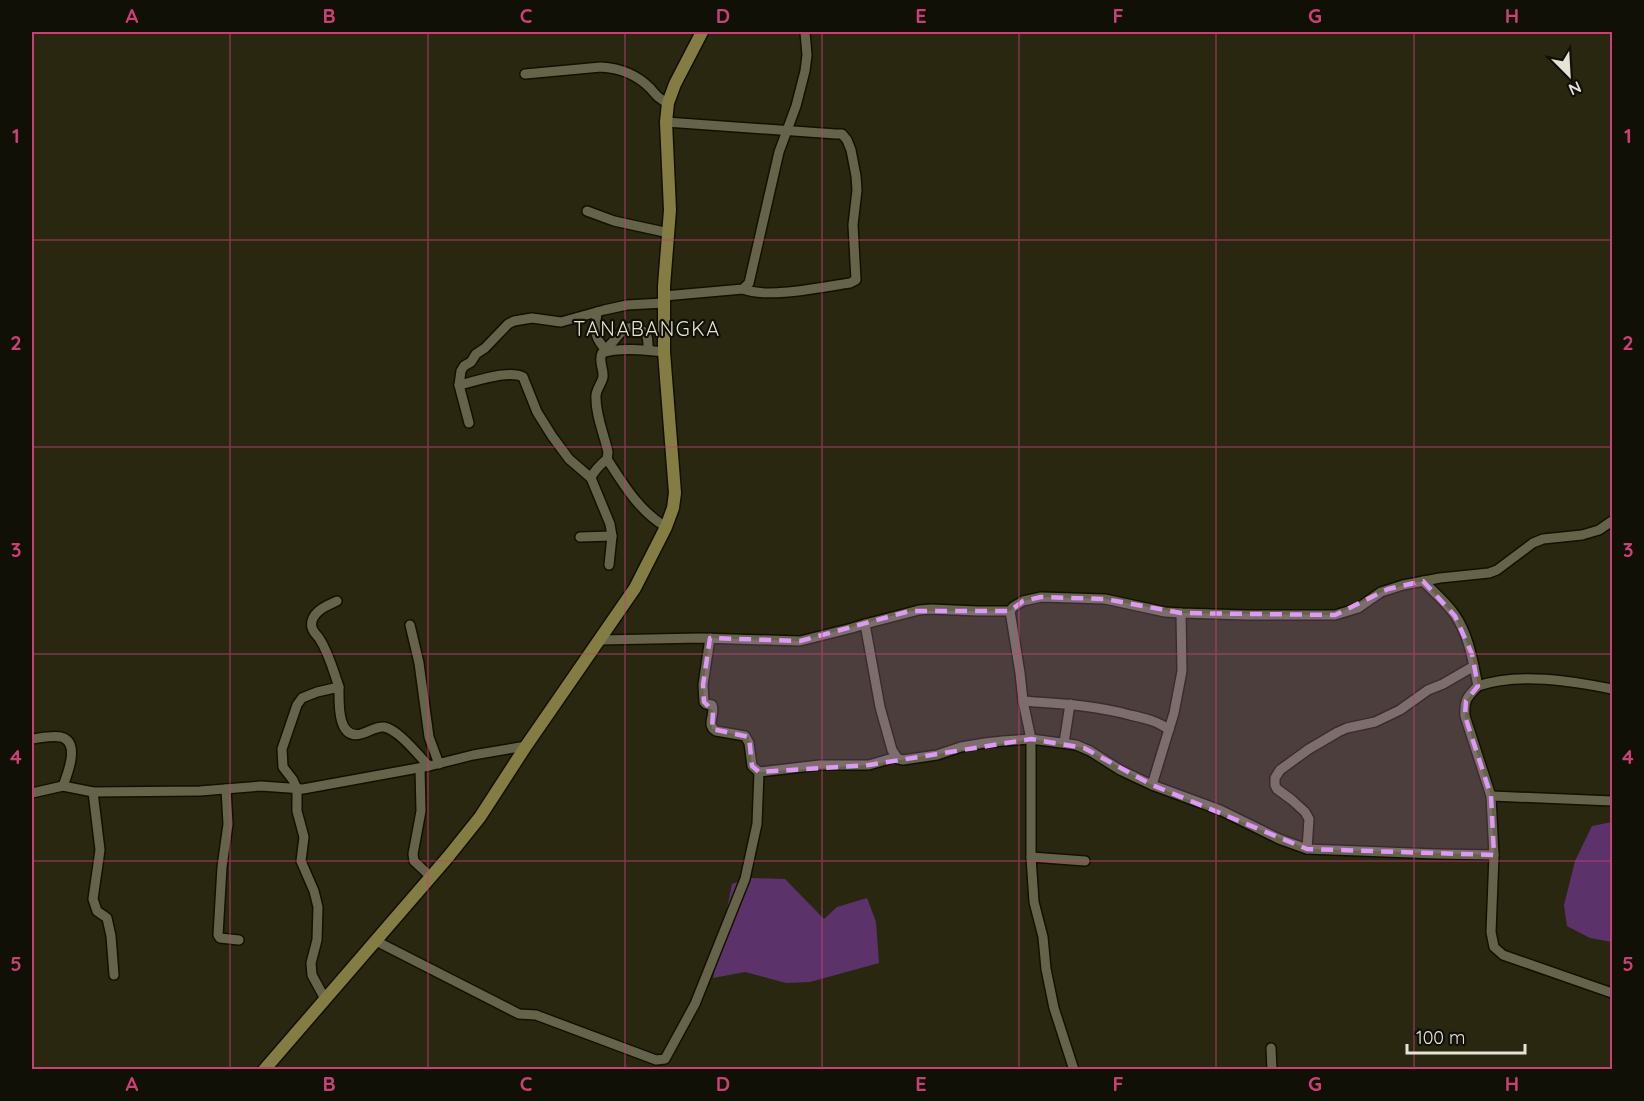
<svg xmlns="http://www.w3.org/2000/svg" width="1644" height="1101" font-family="Quicksand,sans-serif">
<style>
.green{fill:#5c326b}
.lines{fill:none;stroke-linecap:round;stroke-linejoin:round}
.minor-casing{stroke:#131000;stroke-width:12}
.major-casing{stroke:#131000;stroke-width:15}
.minor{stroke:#66634b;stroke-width:9}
.major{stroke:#837c43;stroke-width:12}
.marked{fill:#dc99f5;fill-opacity:0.2;stroke:#dc99f5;stroke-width:4.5;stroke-dasharray:12 8;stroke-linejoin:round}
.grid{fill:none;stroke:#c94174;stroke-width:1.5;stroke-opacity:0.55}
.labels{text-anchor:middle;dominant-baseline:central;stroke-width:4.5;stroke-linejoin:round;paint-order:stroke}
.quarter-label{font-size:20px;letter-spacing:1.5px;fill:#e5e3d6;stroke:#111007}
.neatline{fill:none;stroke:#c94174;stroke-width:2}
.grid-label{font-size:20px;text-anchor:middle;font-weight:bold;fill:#c94174}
</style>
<rect width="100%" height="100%" fill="#2a2711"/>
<g class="green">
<path d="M 1612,822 L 1612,942 L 1590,938 L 1567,926 L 1564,905 L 1575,861 L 1592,826 Z"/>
<path d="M 750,878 L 785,879 L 824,919 L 837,907 L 867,898 L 876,922 L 879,963 L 810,982 L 786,983 L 745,972 L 713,978 L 732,884 Z"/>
</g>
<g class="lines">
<defs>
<g id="minor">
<path d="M 525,74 L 601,67 C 619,68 637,75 650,88 C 656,95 659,99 668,103"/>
<path d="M 666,122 L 836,134 L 842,134 L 847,140 L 851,150 L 856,176 L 857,190 L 853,225 L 856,280 L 850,283 C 821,287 769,299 743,289"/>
<path d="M 587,211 L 614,221 L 669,233"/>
<path d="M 664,296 L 743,289 L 749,283 L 779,152 L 796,106 L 805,71 L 807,55 L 805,32"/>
<path d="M 597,312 C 595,330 593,337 607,351"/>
<path d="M 605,349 C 618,341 621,322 639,329 C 649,333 648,341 648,350"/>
<path d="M 459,385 C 474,382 509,369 523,377 L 537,412 L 552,436 L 569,459 L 591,478"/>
<path d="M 469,423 L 459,385 L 461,371 L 464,366 L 471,362 L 476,354 L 485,348 L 508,324 L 514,321 L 532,318 L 561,322 L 604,310 L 627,305 L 664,303"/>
<path d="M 607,459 C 624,485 639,511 666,527"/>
<path d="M 580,537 L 612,536"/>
<path d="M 609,565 L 612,536 L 610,524 L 591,478 C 594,470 601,464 607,459 L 608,452 C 604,434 595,414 596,395 C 597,388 602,383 603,377 C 604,368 598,362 602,353 C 619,347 646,350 664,352"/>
<path d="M 1423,581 C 1434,592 1446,602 1455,615 C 1469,635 1473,662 1478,686 C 1467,697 1464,700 1465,716 L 1491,796 L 1494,855 L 1491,932 L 1494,947 L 1503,955 L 1612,993"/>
<path d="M 337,601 C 328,605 315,610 312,621 C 310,629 315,633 319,638 C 329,653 333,670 339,687"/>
<path d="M 1010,611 L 1013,607 L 1023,601 L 1041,597 L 1105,599 L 1165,612 L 1181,613 L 1247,615 L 1335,615 L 1358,608 L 1381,592 L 1403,585 L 1440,578 L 1489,573 L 1497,570 L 1533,543 L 1543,539 L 1582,535 L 1599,530 L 1612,521"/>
<path d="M 865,624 L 880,707 L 892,750 L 898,759 L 903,760 L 937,755 L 961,747 L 985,743 L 1003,741 L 1031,739 L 1076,745 L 1090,751 L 1120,770 L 1152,785 L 1220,810 L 1279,839 L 1307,849 L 1437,854 L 1494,855"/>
<path d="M 410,625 L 419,663 L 429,737 L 439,764"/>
<path d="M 710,638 L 703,685 L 704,702 L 706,704 L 712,705 C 716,715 705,725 716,731 L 745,736 L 749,743 L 752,766 L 759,772"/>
<path d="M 600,640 L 701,638 L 800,641 L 852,628 L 865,624 L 919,610 L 931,609 L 977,611 L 1010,611 L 1020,673 L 1023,701 L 1031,739 L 1031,857 L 1034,902 L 1043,937 L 1046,969 L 1054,1008 L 1074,1070"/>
<path d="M 1478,686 C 1518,672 1572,681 1612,689"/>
<path d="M 1023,701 C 1061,704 1093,705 1130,715 C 1144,718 1158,721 1169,730"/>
<path d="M 32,739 C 41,738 52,735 61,737 C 81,742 67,775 63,786"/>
<path d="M 1064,743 L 1070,704"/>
<path d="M 420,768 L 421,811 L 413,854 L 414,861 L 431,877"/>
<path d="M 1152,785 L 1174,713 L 1182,671 L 1181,613"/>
<path d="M 226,789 L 228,824 L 222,867 L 218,935 L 220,938 L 239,940"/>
<path d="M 93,792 L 100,850 L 93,899 L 97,911 L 107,918 L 111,936 L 114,975"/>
<path d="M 32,793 L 63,786 L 93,792 L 200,791 L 261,786 L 303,789 L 429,766 L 473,755 L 526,746"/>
<path d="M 1491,796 L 1612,801"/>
<path d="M 1307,849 L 1309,819 L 1305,812 L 1292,800 L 1277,789 L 1275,785 L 1275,778 L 1280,770 L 1309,749 L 1338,732 L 1347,728 L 1375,722 L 1400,710 L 1428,690 L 1443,684 L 1474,666"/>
<path d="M 1031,857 L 1085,861"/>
<path d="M 376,941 L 519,1014 L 536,1015 L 656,1060 L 665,1059 L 695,1004 L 745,879 L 757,824 L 759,772 L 820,765 L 869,765 L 896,757"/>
<path d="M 325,999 L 312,975 L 311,963 L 317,940 L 318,907 L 314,891 L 301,861 L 304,837 L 297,811 L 297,789 L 293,780 L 283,767 L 282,749 L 297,705 L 302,698 L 317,692 L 339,687 C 339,703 337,740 361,734 C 368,732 377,726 384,727 C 398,729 419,756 429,766"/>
<path d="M 1271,1048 L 1272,1070"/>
</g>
<path id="major" d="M 264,1070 L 448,857 L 480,817 L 526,746 L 635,588 L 666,527 L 673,508 L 675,493 L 664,352 L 664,286 L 670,210 L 666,122 L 668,103 L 675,84 L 702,32"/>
</defs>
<use href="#minor" class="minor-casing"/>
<use href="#major" class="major-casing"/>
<use href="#minor" class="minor"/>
<use href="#major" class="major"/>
</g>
<path class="marked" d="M 1423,581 L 1455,616 L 1472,654 L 1478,686 L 1466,701 L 1465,716 L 1491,796 L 1494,855 L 1307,849 L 1152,785 L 1084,748 L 1031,739 L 869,765 L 759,772 L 752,766 L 749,737 L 712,729 L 713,711 L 704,702 L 703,685 L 710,638 L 800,641 L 910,611 L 1010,611 L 1023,601 L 1041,597 L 1105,599 L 1181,613 L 1335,615 L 1388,589 Z"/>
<path class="grid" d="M 230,32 L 230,1070M 428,32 L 428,1070M 625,32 L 625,1070M 822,32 L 822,1070M 1019,32 L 1019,1070M 1216,32 L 1216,1070M 1414,32 L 1414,1070M 32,240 L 1612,240M 32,447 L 1612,447M 32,654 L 1612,654M 32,861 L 1612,861"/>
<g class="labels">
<g class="quarter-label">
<text x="647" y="328">TANABANGKA</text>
</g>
</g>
<rect width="1644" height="1101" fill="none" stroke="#111007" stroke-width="66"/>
<g transform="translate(1569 75) rotate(156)" stroke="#111007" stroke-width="4.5" paint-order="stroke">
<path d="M0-4.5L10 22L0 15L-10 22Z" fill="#e5e3d6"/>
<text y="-9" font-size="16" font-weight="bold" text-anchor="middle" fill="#e5e3d6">N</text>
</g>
<path d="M1407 1044v9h118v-9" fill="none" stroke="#e5e3d6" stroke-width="3"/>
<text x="1416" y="1044" font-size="18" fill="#e5e3d6" stroke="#111007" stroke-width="4.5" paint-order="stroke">100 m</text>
<rect x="33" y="33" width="1578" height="1035" class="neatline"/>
<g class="grid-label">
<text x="132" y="23">A</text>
<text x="329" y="23">B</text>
<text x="526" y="23">C</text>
<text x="723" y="23">D</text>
<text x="921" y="23">E</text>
<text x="1118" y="23">F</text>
<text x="1315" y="23">G</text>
<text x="1512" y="23">H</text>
<text x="16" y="143">1</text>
<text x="1628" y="143">1</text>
<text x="16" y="350">2</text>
<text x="1628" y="350">2</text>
<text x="16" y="557">3</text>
<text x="1628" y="557">3</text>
<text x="16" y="764">4</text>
<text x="1628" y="764">4</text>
<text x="16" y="971">5</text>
<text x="1628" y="971">5</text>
<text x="132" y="1091">A</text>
<text x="329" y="1091">B</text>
<text x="526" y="1091">C</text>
<text x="723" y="1091">D</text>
<text x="921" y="1091">E</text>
<text x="1118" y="1091">F</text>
<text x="1315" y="1091">G</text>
<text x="1512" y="1091">H</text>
</g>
</svg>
